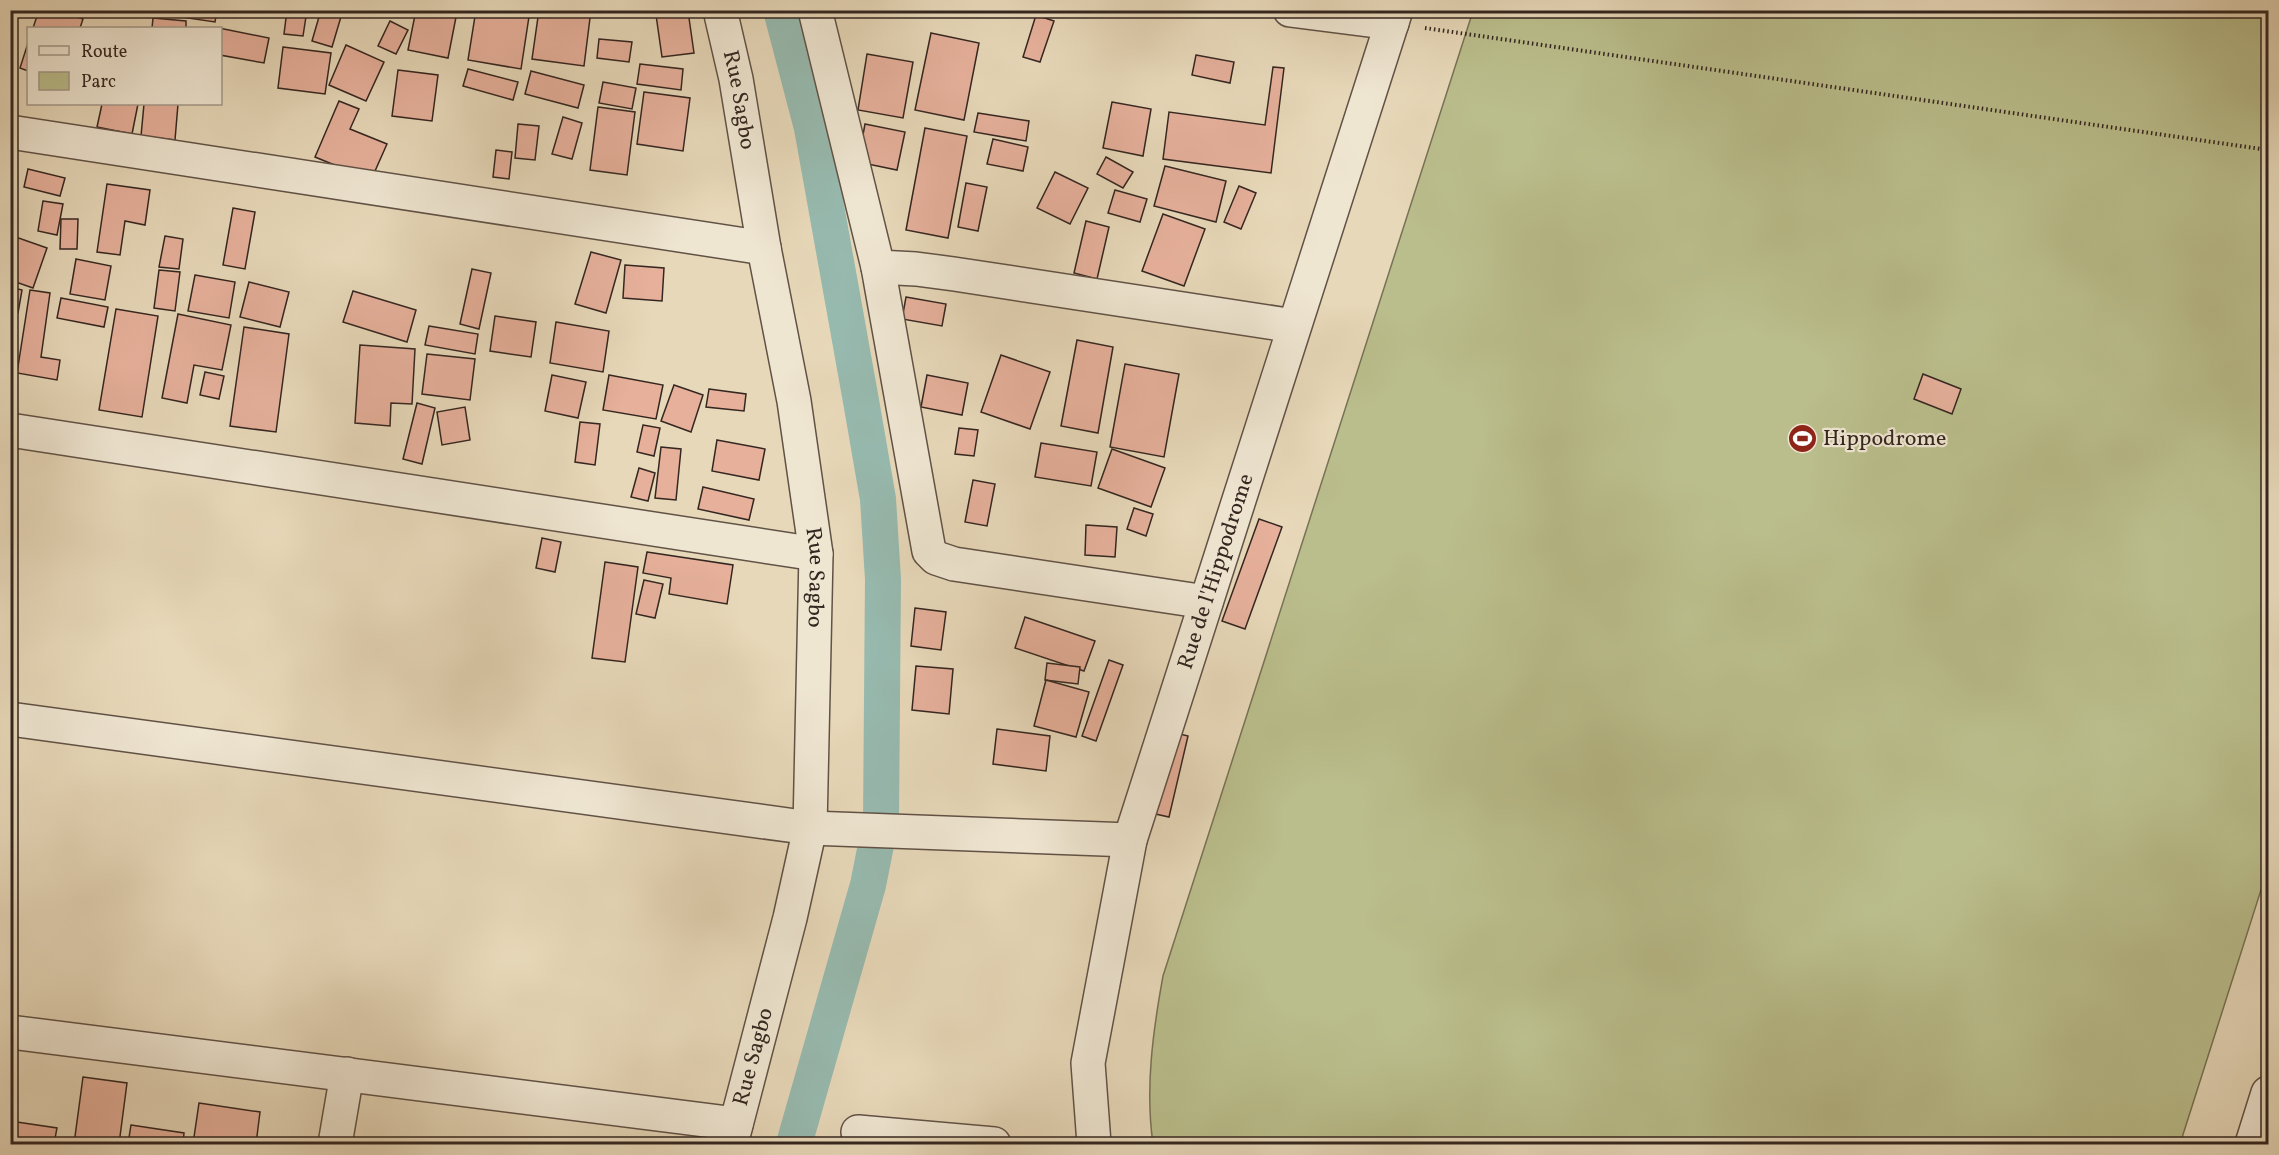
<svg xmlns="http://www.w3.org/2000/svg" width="2279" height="1155" font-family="Vollkorn,serif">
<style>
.green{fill:#babe8c;stroke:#777256;stroke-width:1.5}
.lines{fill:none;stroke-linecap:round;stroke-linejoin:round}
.canal{stroke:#97baaf;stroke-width:36}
.building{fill:#e6b09b;stroke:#342620;stroke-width:1.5}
.minor-casing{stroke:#615246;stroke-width:36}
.path{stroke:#342620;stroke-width:4;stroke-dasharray:1.5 3;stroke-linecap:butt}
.minor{stroke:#efe6d2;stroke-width:33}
.labels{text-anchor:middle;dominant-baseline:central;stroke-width:4.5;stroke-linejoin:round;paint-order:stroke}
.street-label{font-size:22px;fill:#342620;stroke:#efe6d2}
.poi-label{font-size:22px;fill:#342620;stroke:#efe6d2;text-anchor:start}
</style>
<rect width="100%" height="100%" fill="#e7d8b9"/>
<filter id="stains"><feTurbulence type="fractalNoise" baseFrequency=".00333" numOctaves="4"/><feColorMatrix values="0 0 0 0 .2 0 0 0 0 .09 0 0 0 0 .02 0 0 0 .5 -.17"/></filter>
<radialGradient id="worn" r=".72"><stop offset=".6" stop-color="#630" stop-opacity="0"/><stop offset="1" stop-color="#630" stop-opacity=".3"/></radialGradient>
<path class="green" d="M 1473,11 L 2268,11 L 2268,868 L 2180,1144 L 1153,1144 C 1145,1088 1153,1031 1163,976 Z"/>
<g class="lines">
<path class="canal" d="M 781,10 L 812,128 L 861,401 L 878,499 L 883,579 L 881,820 L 868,885 L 794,1144"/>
</g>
<g class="building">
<path d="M 39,10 L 58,10 L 83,19 L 80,28 L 33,28 Z"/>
<path d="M 161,10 L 217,10 L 215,22 L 160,14 Z"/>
<path d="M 287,10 L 307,10 L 303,36 L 284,34 Z"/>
<path d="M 321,10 L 343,10 L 332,47 L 312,41 Z"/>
<path d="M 416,10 L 457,12 L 448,58 L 408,50 Z"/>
<path d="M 476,10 L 530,10 L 521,69 L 468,60 Z"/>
<path d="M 539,10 L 591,10 L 584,66 L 532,59 Z"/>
<path d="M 688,11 L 694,53 L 662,57 L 656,15 Z"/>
<path d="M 1036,15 L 1054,21 L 1040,62 L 1023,57 Z"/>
<path d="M 153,18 L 186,21 L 186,28 L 152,28 Z"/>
<path d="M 390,21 L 408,30 L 396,54 L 378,46 Z"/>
<path d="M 219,28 L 269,38 L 264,63 L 220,55 Z"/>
<path d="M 931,33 L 979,43 L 964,120 L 915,110 Z"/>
<path d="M 599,39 L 632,42 L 629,62 L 597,58 Z"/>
<path d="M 28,43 L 28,71 L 20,68 Z"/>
<path d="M 346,45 L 384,62 L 366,101 L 329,85 Z"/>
<path d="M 283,47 L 331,53 L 325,94 L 278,88 Z"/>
<path d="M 867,54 L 913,62 L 903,118 L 858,110 Z"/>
<path d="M 1196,55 L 1234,62 L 1230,83 L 1192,75 Z"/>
<path d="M 10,58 L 16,59 L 12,100 L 10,100 Z"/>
<path d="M 640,64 L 683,69 L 681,90 L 637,84 Z"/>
<path d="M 1273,67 L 1284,68 L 1271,173 L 1163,159 L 1169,112 L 1265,125 Z"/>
<path d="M 468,69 L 518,82 L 513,100 L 463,86 Z"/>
<path d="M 398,70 L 438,75 L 432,121 L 392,116 Z"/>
<path d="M 531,71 L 584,85 L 578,108 L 525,94 Z"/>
<path d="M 603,82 L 636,88 L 632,109 L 599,103 Z"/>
<path d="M 644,92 L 690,98 L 683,151 L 637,144 Z"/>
<path d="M 339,101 L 359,109 L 350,129 L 387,144 L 371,180 L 315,157 Z"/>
<path d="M 1112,102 L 1151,109 L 1143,156 L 1103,148 Z"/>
<path d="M 102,104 L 138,104 L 132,134 L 97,127 Z"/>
<path d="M 144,104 L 178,104 L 175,140 L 141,136 Z"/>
<path d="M 598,107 L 635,112 L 627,175 L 590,170 Z"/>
<path d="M 978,113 L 1029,121 L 1026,141 L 974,132 Z"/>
<path d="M 563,117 L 582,123 L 572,159 L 552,154 Z"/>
<path d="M 518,124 L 539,126 L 535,160 L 515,158 Z"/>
<path d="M 865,124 L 905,132 L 897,170 L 858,162 Z"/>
<path d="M 925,128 L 967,136 L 948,238 L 906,230 Z"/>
<path d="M 993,139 L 1028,147 L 1023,171 L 987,164 Z"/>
<path d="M 496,150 L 512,152 L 509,179 L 493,177 Z"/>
<path d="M 1106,157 L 1133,172 L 1123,188 L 1097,174 Z"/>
<path d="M 1165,166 L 1226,181 L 1216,222 L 1154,206 Z"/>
<path d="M 28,169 L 65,178 L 60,196 L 24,187 Z"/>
<path d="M 1055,172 L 1088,188 L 1070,224 L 1037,208 Z"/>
<path d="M 966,183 L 987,187 L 978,231 L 958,227 Z"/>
<path d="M 107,184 L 150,190 L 145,225 L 125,221 L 120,255 L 97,252 Z"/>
<path d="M 1239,186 L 1256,193 L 1241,229 L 1224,222 Z"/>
<path d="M 1115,190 L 1147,199 L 1140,222 L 1108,213 Z"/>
<path d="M 43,201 L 63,204 L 57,235 L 38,231 Z"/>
<path d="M 233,208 L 255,212 L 245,269 L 223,265 Z"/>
<path d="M 1163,214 L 1205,229 L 1184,286 L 1142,271 Z"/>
<path d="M 61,219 L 78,219 L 77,249 L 60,249 Z"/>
<path d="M 1086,221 L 1109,227 L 1097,279 L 1074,273 Z"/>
<path d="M 10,235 L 47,248 L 33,288 L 10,280 Z"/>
<path d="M 165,236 L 183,239 L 179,269 L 159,267 Z"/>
<path d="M 591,252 L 621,260 L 606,313 L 575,304 Z"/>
<path d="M 76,259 L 111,266 L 105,300 L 70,294 Z"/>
<path d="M 625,265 L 664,268 L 662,301 L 623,298 Z"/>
<path d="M 472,269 L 491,273 L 479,329 L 460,324 Z"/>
<path d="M 159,270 L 180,272 L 175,311 L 154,308 Z"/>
<path d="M 195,275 L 235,282 L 229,318 L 188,311 Z"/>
<path d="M 249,282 L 289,292 L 280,327 L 240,317 Z"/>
<path d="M 10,287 L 22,290 L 18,313 L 10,312 Z"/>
<path d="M 30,290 L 50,293 L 41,357 L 60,360 L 57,380 L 17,373 Z"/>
<path d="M 353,291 L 416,310 L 407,342 L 343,322 Z"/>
<path d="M 906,297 L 946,304 L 942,326 L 902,319 Z"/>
<path d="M 61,298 L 108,307 L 104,327 L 57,318 Z"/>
<path d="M 116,309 L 158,316 L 142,417 L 99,410 Z"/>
<path d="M 178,314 L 231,325 L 222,370 L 194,365 L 187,403 L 162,398 Z"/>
<path d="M 495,316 L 536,322 L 531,357 L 490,351 Z"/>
<path d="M 556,322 L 609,331 L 603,372 L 550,363 Z"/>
<path d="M 429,326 L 478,334 L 475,354 L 425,345 Z"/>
<path d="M 244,327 L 289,334 L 276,432 L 230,426 Z"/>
<path d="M 1077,340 L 1113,347 L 1098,433 L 1061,426 Z"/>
<path d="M 360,345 L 415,349 L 412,404 L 391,403 L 390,426 L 355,423 Z"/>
<path d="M 427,354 L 475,359 L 470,400 L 422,394 Z"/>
<path d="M 1001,355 L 1050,372 L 1030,429 L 981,412 Z"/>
<path d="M 1125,364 L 1179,374 L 1164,457 L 1110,447 Z"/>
<path d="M 205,372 L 224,376 L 219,399 L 200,395 Z"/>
<path d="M 1923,374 L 1961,389 L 1952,414 L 1914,399 Z"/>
<path d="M 552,375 L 586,382 L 578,418 L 545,411 Z"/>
<path d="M 609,375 L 663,385 L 656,419 L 603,410 Z"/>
<path d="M 927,375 L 968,383 L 962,415 L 921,407 Z"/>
<path d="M 674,385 L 703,395 L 691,432 L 661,421 Z"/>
<path d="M 709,389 L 746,394 L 744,411 L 706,407 Z"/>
<path d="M 417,403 L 435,408 L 422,464 L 403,459 Z"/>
<path d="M 465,407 L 470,440 L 442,445 L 437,412 Z"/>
<path d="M 580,422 L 600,424 L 595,465 L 575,462 Z"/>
<path d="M 643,425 L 660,428 L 654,456 L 637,452 Z"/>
<path d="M 959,428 L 978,430 L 974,456 L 955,454 Z"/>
<path d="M 717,440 L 765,449 L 759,480 L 712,471 Z"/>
<path d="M 1041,443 L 1097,452 L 1091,486 L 1035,477 Z"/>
<path d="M 661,447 L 681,449 L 676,500 L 655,498 Z"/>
<path d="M 1112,449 L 1165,468 L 1151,507 L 1098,488 Z"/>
<path d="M 639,468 L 655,473 L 648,501 L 631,497 Z"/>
<path d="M 973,480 L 995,484 L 987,526 L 965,522 Z"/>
<path d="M 703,487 L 754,499 L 749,520 L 698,509 Z"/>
<path d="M 1134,508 L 1153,514 L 1146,536 L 1127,529 Z"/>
<path d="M 1259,519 L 1282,527 L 1245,629 L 1222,621 Z"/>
<path d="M 1086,525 L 1117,527 L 1115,557 L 1085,555 Z"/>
<path d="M 542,538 L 561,542 L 555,572 L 536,568 Z"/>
<path d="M 647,552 L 733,565 L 727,604 L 669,594 L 671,578 L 643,573 Z"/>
<path d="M 605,562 L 638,567 L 625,662 L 592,658 Z"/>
<path d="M 644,580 L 663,584 L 655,618 L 636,614 Z"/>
<path d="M 915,608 L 946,612 L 941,650 L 911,646 Z"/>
<path d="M 1025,617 L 1095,641 L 1084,671 L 1015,648 Z"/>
<path d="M 1109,660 L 1123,665 L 1096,741 L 1082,736 Z"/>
<path d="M 1047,663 L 1080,667 L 1078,684 L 1045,680 Z"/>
<path d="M 916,666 L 953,669 L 949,714 L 912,710 Z"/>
<path d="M 1046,680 L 1089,692 L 1076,737 L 1034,726 Z"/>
<path d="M 1152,727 L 1188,736 L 1169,817 L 1133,809 Z"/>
<path d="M 997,729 L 1050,736 L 1046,771 L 993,764 Z"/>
<path d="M 83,1077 L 127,1083 L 119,1144 L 74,1144 Z"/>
<path d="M 199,1103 L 260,1112 L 256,1144 L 193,1144 Z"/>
<path d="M 10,1121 L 57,1128 L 54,1144 L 10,1144 Z"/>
<path d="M 131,1125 L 184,1133 L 183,1144 L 128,1144 Z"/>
</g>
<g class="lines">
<defs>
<g id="minor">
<path id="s1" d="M 720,10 L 736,79 L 764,248 L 794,401 L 816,554 L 810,828 L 790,918 L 731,1144"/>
<path d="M 815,10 L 878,267 L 916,269 L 954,274 L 1294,326"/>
<path d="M 1290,10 L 1392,23"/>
<path d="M 10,132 L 764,248"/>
<path d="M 878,267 L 929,551 L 936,558 L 954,564 L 1206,602"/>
<path d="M 10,430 L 816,554"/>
<path d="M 10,719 L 810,828 L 1130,840"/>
<path d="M 10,1032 L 736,1124"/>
<path d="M 858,1132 L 994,1144"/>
<path d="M 335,1144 L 347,1074"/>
<path id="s2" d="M 1094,1144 L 1088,1063 L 1130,840 L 1396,10"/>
<path d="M 2252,1144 L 2268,1093"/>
</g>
</defs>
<use href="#minor" class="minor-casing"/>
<path class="path" d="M 1425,28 L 2268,150"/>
<use href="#minor" class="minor"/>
</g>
<defs>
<symbol id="stadium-disc" viewBox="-11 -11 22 22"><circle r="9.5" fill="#8f2418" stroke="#efe6d2"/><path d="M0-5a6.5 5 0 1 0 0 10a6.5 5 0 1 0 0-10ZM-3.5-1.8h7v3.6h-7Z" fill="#fff"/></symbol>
</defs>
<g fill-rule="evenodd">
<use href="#stadium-disc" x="1786" y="422" width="33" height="33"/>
</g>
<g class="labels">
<g class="street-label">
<text stroke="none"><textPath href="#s1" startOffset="92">Rue Sagbo</textPath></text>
<text stroke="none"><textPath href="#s2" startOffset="590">Rue de l'Hippodrome</textPath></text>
<text stroke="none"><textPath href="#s1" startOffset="576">Rue Sagbo</textPath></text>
<text transform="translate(754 1057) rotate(-75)">Rue Sagbo</text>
</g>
<g class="poi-label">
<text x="1823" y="439">Hippodrome</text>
</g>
</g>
<rect width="2279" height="1155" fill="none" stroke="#e7d8b9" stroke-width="36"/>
<rect x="12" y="12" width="2255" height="1131" fill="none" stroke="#342620" stroke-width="3"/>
<rect x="18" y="18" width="2243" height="1119" fill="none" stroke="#342620" stroke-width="1.5"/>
<rect x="27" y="27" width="195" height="78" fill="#efe6d2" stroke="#a4998b" stroke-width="1.5"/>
<rect x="39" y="46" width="30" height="9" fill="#efe6d2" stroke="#a4998b" stroke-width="1.5"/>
<text x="81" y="57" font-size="18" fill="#342620">Route</text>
<rect x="39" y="72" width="30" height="18" fill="#babe8c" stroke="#a4998b" stroke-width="1.5"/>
<text x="81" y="87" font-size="18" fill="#342620">Parc</text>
<rect width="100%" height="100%" filter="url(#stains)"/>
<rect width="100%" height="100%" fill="url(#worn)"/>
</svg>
